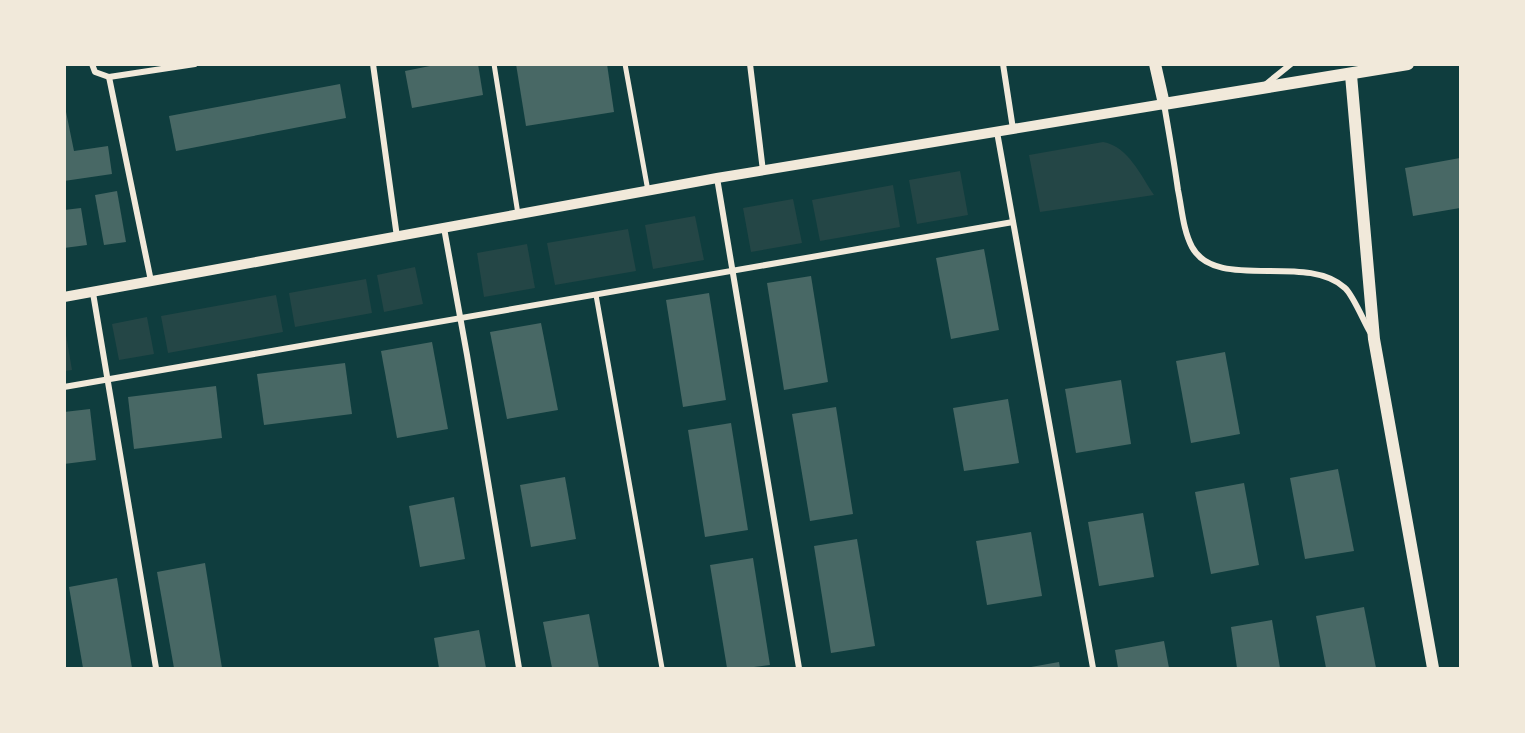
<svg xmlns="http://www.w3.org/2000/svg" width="1525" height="733" font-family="Ubuntu,sans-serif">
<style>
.green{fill:#244646}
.building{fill:#486865}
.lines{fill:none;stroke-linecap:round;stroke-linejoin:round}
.pedestrian{stroke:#f1e9da;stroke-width:5}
.minor{stroke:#f1e9da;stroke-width:6}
.tertiary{stroke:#f1e9da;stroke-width:10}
.secondary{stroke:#f1e9da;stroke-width:12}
</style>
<rect width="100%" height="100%" fill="#0f3d3e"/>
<g class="green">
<path d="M 1103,142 C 1128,146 1141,176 1154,195 L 1040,212 L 1029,155 Z"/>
<path d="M 960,171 L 968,215 L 917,224 L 909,180 Z"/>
<path d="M 893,185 L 900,227 L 820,241 L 812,200 Z"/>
<path d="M 793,199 L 802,243 L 751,252 L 743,208 Z"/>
<path d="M 695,216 L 704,260 L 653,269 L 645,225 Z"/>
<path d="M 628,229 L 636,271 L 555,285 L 547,243 Z"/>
<path d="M 527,244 L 535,288 L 484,297 L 477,253 Z"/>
<path d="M 415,267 L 423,304 L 384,312 L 377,275 Z"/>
<path d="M 366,279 L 372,313 L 295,327 L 289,293 Z"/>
<path d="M 276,295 L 283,332 L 168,353 L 161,316 Z"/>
<path d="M 147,317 L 154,354 L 119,360 L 112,324 Z"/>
<path d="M 65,329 L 72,370 L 65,371 L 64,371 Z"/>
</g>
<g class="building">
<path d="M 440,64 L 478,64 L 483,95 L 412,108 L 405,71 Z"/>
<path d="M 516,64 L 607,64 L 614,112 L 526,126 Z"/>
<path d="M 340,84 L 346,118 L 176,151 L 169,116 Z"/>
<path d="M 64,102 L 74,151 L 108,146 L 112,174 L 64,181 Z"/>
<path d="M 1460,158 L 1460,208 L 1413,216 L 1405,168 Z"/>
<path d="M 117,191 L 126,242 L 104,245 L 95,195 Z"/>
<path d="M 81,208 L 87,245 L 64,248 L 64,210 Z"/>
<path d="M 984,249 L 999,330 L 951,339 L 936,258 Z"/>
<path d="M 811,276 L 828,382 L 784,390 L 767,283 Z"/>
<path d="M 709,293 L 726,400 L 683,407 L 666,300 Z"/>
<path d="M 541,323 L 558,410 L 507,419 L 490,332 Z"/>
<path d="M 432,342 L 448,429 L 397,438 L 381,351 Z"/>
<path d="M 1225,352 L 1240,434 L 1191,443 L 1176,361 Z"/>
<path d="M 345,363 L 352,414 L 264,425 L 257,374 Z"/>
<path d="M 1121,380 L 1131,444 L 1076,453 L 1065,389 Z"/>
<path d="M 216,386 L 222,438 L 134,449 L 128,397 Z"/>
<path d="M 1008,399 L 1019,463 L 964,471 L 953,408 Z"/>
<path d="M 836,407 L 853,514 L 810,521 L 792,414 Z"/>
<path d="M 90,409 L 96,460 L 64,464 L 64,412 Z"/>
<path d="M 731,423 L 748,530 L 705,537 L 688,430 Z"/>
<path d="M 1338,469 L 1354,551 L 1305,559 L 1290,478 Z"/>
<path d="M 565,477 L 576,539 L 531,547 L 520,485 Z"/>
<path d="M 1244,483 L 1259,565 L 1211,574 L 1195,492 Z"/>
<path d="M 454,497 L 465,559 L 420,567 L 409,506 Z"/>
<path d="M 1143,513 L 1154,577 L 1099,586 L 1088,522 Z"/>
<path d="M 1031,532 L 1042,596 L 987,605 L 976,541 Z"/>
<path d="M 857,539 L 875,646 L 831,653 L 814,546 Z"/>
<path d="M 753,558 L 770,665 L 746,668 L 727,668 L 710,565 Z"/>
<path d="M 205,563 L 222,668 L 174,668 L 157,572 Z"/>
<path d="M 117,578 L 132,668 L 83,668 L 69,587 Z"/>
<path d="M 1364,607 L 1376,668 L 1326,668 L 1316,616 Z"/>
<path d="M 589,614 L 599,668 L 552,668 L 543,622 Z"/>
<path d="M 1272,620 L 1280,668 L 1237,668 L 1231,627 Z"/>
<path d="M 479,630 L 486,668 L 439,668 L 434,638 Z"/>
<path d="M 1164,641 L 1169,668 L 1118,668 L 1115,650 Z"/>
<path d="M 1059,662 L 1060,668 L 1031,668 L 1031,667 Z"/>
</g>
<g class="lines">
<g class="pedestrian">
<path d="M 494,64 L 518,214"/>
<path d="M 625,64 L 648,191"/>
<path d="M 596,295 L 662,668"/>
</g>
<g class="minor">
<path d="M 92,64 L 95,72 L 109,77 L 195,64"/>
<path d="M 373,64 L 397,237"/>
<path d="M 750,64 L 763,171"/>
<path d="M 1003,64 L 1013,129"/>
<path d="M 109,77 L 151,281"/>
<path d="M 1265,85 L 1291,64"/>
<path d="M 1164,104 C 1169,133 1174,161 1178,190 C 1182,209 1183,230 1192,247 C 1216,292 1307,252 1345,288 C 1353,295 1364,322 1370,332"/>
<path d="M 997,132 L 1093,668"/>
<path d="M 717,178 L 799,668"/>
<path d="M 444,228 L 467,355 L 519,668"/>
<path d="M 93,293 L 156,668"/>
<path d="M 64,387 L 1013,222"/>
</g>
<path class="tertiary" d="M 64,297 L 717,178 L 1164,104"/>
<g class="secondary">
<path d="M 1155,64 L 1164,104 L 1408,64"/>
<path d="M 1351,75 L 1374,339 L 1433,668"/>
</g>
</g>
<rect width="1525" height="733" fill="none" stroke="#f1e9da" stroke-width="132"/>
</svg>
